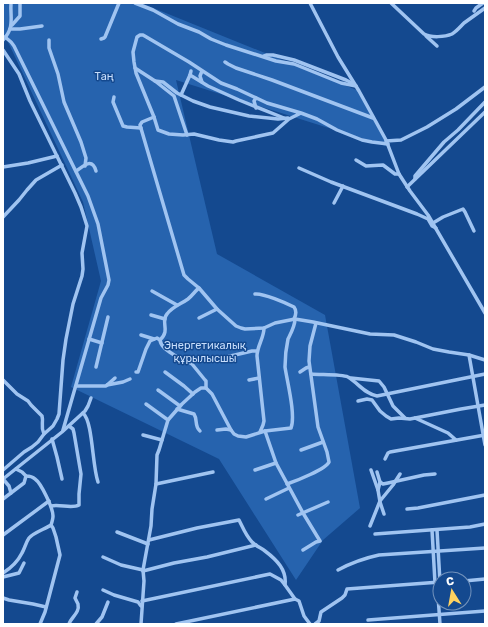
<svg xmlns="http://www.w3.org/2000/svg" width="488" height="627" font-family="Rubik,sans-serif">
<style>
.green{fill:#2663ae}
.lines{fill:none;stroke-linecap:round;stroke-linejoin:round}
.street{stroke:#a0c4f1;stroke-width:3.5}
.labels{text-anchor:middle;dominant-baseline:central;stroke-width:3;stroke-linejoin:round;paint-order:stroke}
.park-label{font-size:11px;fill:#c7defc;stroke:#14498f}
</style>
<rect width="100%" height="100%" fill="#14498f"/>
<path class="green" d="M 4,3 L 141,3 L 359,91 L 389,147 L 176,80 L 217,254 L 325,315 L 360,508 L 323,540 L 296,580 L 219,459 L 71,387 L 101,281 L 83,202 L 9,44 L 4,36 Z"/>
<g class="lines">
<g class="street">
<path d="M 135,3 L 153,10 L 178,24 L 199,32 L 211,39 L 226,45 L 276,61 L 294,64 L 341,83 L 356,86"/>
<path d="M 310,3 L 338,57 L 359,91 L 386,140 L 399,174 L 410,191 L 428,215 L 485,313"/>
<path d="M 391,3 L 424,34 C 431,38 445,37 452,34 C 457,31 460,27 464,23 C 471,18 478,13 485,8"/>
<path d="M 474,11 L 476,8 L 483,3"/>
<path d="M 12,25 L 20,16 L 20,3"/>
<path d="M 10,29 L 20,29 L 42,26"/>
<path d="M 426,36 L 437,46"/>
<path d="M 5,37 L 11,42 L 14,46 L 88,196 L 98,224 L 109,280 L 108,285 L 101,298 L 63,430"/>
<path d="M 101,39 L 104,38 L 105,37 L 119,3"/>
<path d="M 3,40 C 15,27 10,18 11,3"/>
<path d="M 49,40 L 49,48 L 58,74 L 64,102 L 81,142 L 86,158 L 85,166"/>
<path d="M 3,50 L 19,74 L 30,101 L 75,193 L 81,207 L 87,226 L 82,253 L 83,269 L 82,276 L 73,304 L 66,339 L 63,360 L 59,414 L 57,419 L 53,426 L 44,434 L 38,442 L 32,447 L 24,452 L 3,470"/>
<path d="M 264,56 L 267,55 L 273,55 L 294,60 L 346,80 L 354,84"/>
<path d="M 225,62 L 228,64 L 236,68 L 272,80 L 373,118"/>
<path d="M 135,68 L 155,81 L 174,96 L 187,135"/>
<path d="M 202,71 L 200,76 L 202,82"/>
<path d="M 190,75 L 208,86 L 239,100 L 284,118"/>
<path d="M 155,81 L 163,82 L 177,93 L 193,101 L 210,107 L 249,116 L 278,119 L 288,118"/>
<path d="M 181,95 L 190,75 L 191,71"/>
<path d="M 114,97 L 113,102 L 123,126 L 127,127 L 141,128"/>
<path d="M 256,108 L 254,101 L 256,98"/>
<path d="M 301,113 L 289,119 L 273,133 L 236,141 L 233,142 L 219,140 L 194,134 L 183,135 L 169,134 L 158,130 L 154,117 L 136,73 L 134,62 L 133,52 L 137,37 L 140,35 L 143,35 L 189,62 L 221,83 L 237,89 L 267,103 L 301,113 L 317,119 L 337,130 L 362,140 L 372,142 L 388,144"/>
<path d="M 154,117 L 142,122 L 140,125 L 184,275 L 188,279 L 199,288 L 217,309 L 236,326 L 241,328 L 245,329 L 264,328 L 275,323 L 295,319 L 313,322 L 370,334 L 394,335 L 416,342 L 433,349 L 449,352 L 469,355 L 485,360"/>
<path d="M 386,141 L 401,140 L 427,127 L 456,109 L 485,87"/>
<path d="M 356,160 L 366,166 L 383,165 L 395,174 L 399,174"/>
<path d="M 3,167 L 28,163 L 57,156"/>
<path d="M 299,168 L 331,182 L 417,214 L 428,219 L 432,226 L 436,228"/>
<path d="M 76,171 C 84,166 92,157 96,171"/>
<path d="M 415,179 L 415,176 L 444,142 L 458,130 L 485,102"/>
<path d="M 407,187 L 485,112"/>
<path d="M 334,203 L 343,186"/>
<path d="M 3,217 L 19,200 L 27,190 L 36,180 L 62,165"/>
<path d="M 433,223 L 443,217 L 463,209 L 465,212 L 474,231"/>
<path d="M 152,291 L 177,305"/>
<path d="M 255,294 C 263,293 286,303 294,307 C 297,311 296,315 294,319"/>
<path d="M 151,315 L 165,319"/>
<path d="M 199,318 L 217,309"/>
<path d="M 141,335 L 154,339"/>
<path d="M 89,339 L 102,343"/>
<path d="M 469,355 L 485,445"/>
<path d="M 177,357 C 170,352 161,348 160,340 C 171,330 160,322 167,314 C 172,307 181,304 188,299 C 192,296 195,291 199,288"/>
<path d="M 222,358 L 252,351 L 257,351"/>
<path d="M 187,361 L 192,364 L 205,380 L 206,381 L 206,388"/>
<path d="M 96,367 L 108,317"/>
<path d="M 136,372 L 138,372 L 146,349 L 150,341 L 157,338 L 160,340"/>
<path d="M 165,372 L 184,386 L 193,394"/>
<path d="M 300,372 L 306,368 L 309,367"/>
<path d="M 311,374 C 320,375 341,374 348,377 C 358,383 365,394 377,396 L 485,374"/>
<path d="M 351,378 L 379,381 L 384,387 L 393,406 L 405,418"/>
<path d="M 3,380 L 17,394 L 28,401 L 31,405 L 42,416 C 44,424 40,425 44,434"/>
<path d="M 249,380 L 259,378"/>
<path d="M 107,385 L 123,382 L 130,379"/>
<path d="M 76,386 L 106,386 L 115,378"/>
<path d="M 158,390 L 180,406"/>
<path d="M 358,401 L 367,399 L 372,400 L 380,411 L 386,416 L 391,419 L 399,418 L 410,419 L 461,409 L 485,405"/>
<path d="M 146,404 L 168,420"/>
<path d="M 177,409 L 194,414 C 198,420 194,426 200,431"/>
<path d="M 83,413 C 93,422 92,465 98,482"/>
<path d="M 415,418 L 448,433 L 456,440"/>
<path d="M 217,430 L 226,429 L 231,430"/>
<path d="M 265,431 L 276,463 L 303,513 L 320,541 L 316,542 L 303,550"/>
<path d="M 260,432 L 263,425 L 264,421 L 257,356 C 257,346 264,338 264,328"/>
<path d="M 143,435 L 162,440"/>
<path d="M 52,439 L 57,457 L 62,479"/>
<path d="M 301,450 L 323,442"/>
<path d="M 385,459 L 388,453 L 390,452 L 485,435"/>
<path d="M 255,470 L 276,463"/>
<path d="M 371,470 L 378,490 L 380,502 L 384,514"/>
<path d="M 377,472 L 380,482"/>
<path d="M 3,479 L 62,432 L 85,411 L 88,406 L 91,398"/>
<path d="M 3,479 L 9,486 L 11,493"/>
<path d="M 156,484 L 213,472"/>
<path d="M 287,484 C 296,481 326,469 329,462 L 327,452 L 318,427 L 309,361 L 310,346 L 316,323"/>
<path d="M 378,490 L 380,482 L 383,484 L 388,483 L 424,475 L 435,474"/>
<path d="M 3,499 L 24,483 L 26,476"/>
<path d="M 266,499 L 289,488"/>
<path d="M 51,506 C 60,504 72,509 79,505 L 79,494 L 81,474 L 74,433 L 73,429 L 69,426"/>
<path d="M 407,509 L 418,508 L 485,495"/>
<path d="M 298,515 L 328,502"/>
<path d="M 370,526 L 380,501 L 393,485 L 400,474"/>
<path d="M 432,530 L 435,583"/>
<path d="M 437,530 L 440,582"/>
<path d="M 117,532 L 148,544"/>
<path d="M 375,534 L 470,527 L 485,524"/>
<path d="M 3,535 L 49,501"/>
<path d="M 149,540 L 197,528 L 239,520 C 243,528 246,536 252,542 C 256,546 261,548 265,551 C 277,560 287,570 285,585 L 295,599"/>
<path d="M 103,557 L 121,565 L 143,570"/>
<path d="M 338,570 C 351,563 365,558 379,555 L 485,548"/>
<path d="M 143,571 L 174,563 L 207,557 L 256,545"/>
<path d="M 3,573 C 11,568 18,561 22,553 C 25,548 26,542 29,538 C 33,533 45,529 51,525 C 52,522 53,519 53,516 C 53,508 41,483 35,479 C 32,476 29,476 26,476 L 22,472 L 16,469"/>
<path d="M 3,577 L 19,573 L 24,563"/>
<path d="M 464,581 L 485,579"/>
<path d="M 437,582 L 440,624"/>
<path d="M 103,590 L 114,595 L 138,602 L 141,606"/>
<path d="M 3,598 L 9,600 L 33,604 L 46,607"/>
<path d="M 142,601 L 270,574 L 281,580 L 285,585"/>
<path d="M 368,620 L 485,611"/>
<path d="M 40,624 L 45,612 L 60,555 L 56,537 L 53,528 L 51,525"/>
<path d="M 69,624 C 71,617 80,613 78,604 C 77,602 76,600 75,598 L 77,592"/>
<path d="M 96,624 L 102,617 L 108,602"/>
<path d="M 141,624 L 144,581 L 143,570 L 151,526 L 152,509 L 156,484 L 157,455 L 159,450 L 168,420 L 182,404 L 195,392 L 201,388 L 206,388 L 212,394 L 231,430 L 234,434 L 238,436 L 246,437 L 265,431 L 291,428 C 296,415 287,381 285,367 C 285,358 286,348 288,339 C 291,333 295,326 295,319"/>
<path d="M 176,624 L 295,599 L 299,601 L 304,616 L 310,624"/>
<path d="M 315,624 L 319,621 L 321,612 L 342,598 L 345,595 L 347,589 L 440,582"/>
</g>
</g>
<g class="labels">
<g class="park-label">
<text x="104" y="76">Таң</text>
<text x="205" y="345">Энергетикалық<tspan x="205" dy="13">құрылысшы</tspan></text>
</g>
</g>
<rect width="488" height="627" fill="none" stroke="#ffffff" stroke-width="8"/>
<g transform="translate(452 591) rotate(349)"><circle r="19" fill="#14498f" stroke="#7292bc"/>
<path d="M0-3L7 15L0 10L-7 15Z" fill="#ffd260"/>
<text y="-6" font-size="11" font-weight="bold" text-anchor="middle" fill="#ffffff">С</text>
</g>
</svg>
